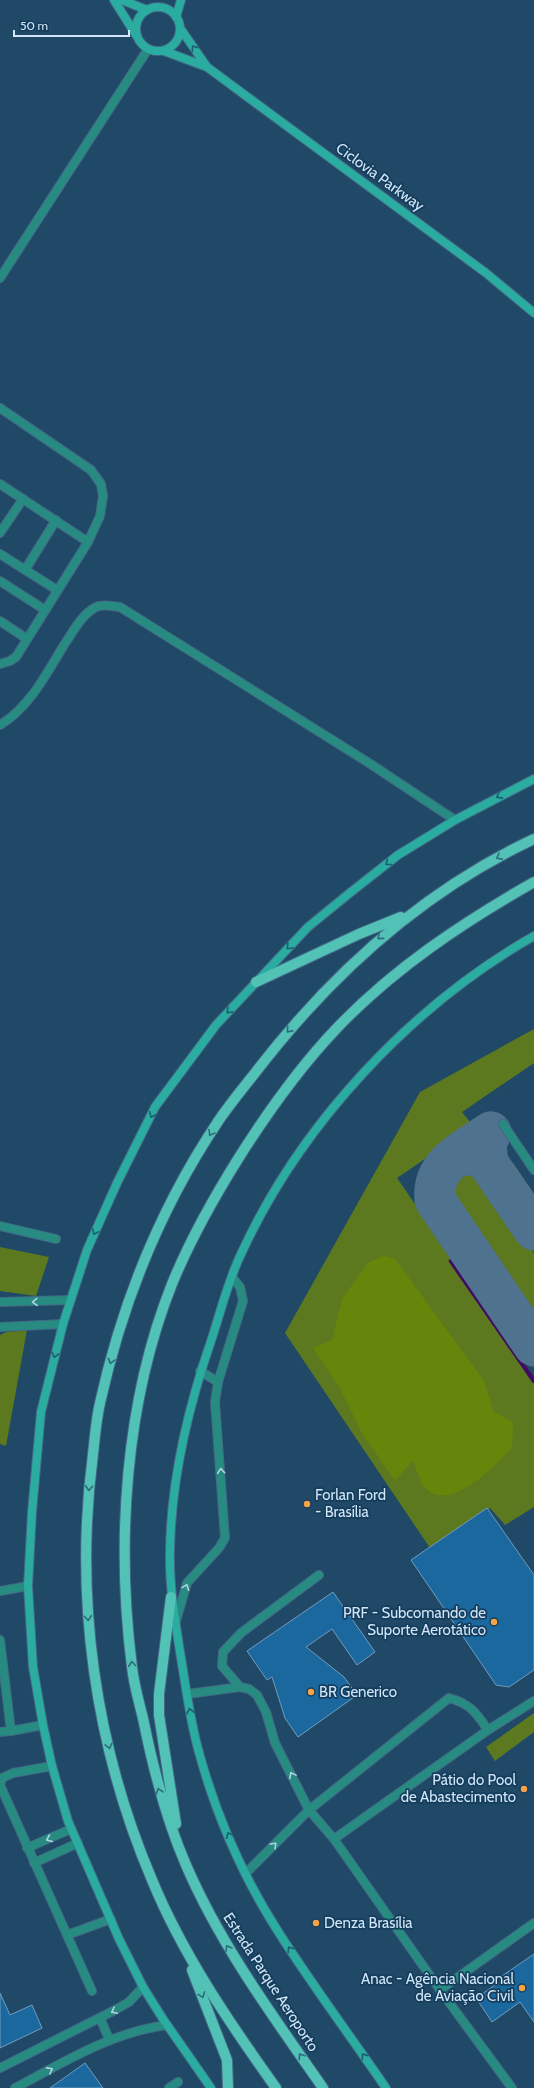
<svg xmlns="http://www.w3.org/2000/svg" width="534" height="2088" font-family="Cabin,sans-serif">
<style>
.green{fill:#5d791f}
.forest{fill:#66860b}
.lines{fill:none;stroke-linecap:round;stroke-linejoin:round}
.stream{stroke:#3f0b64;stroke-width:4.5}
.taxiway{stroke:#4f728e;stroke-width:41}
.building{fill:#1b689e;stroke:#729bbf}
.lane-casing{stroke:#436884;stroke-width:10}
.street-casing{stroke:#436884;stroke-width:10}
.secondary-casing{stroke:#436884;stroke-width:10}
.primary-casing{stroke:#436884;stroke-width:12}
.lane{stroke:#278b81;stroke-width:8}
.street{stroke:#278b81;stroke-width:8}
.secondary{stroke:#2aaca0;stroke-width:8}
.primary{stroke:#53c2b6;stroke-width:10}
.oneway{stroke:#1b5e70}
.oneway2{stroke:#2b6c7c}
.oneway3{stroke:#afd4e1}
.poi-dot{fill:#f6a246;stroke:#153d5c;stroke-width:1.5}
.labels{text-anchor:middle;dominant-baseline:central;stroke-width:3.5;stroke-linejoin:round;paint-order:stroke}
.street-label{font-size:15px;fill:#d1e6f9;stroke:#153d5c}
.poi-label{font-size:15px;fill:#d1e6f9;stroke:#153d5c;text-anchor:start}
</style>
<rect width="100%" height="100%" fill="#204867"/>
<g class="green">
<path d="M 534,1029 L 534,1063 L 462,1112 L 473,1126 L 397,1178 L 534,1377 L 534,1507 L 505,1525 L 490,1508 L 430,1548 L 285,1333 L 420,1092 Z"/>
<path d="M 513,1163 L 534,1194 L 534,1200 C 520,1201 505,1179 509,1166 Z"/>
<path d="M 468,1174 L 478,1177 L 486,1185 L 534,1253 L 534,1333 L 449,1202 C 449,1184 453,1182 468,1174 Z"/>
<path d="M 0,1247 L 49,1257 L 36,1296 L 0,1291 Z"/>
<path d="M 27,1330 L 6,1446 L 0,1444 L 0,1335 L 6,1332 Z"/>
<path d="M 534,1713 L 534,1732 L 495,1761 L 486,1747 Z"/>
</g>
<path class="forest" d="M 383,1256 L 395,1259 L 484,1381 L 493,1411 L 513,1422 L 512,1448 C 494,1466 452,1512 426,1489 C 420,1483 417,1469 413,1461 L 395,1480 L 363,1435 L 340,1388 L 313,1348 L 332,1340 L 342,1299 L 368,1263 Z"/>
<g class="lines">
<path class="stream" d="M 451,1261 L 534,1381"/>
<g class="taxiway">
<path d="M 463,1155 L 480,1156 L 488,1163 L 534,1230"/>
<path d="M 488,1163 L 486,1145 L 491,1132 C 466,1149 431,1164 435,1200 L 534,1346"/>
</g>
</g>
<g class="building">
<path d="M 487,1508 L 534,1575 L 534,1670 L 509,1687 L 496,1685 L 411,1560 Z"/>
<path d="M 333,1592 L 375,1652 L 357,1665 L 332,1629 L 306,1647 L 344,1677 L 357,1695 L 298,1737 L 285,1718 L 272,1677 L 267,1680 L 247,1651 Z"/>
<path d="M 534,1954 L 534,2022 L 520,2002 L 492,2022 L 476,1998 L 504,1979 L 502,1976 Z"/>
<path d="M 0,1993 L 10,2015 L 32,2005 L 42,2028 L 0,2048 Z"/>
<path d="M 85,2063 L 103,2088 L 50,2088 Z"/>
</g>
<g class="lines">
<defs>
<g id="lane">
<path d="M 0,278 L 148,49"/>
<path d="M 0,408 L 91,470 L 101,484 L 103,496 L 100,516 L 88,542 L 16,657 L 10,661 L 0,664"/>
<path d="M 0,484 L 88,542"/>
<path d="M 0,533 L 23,499"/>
<path d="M 0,554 L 57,590"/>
<path d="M 25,570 L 56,520"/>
<path d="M 0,581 L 45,610"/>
<path d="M 0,621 L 27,639"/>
<path d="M 0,725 C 30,707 46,674 64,645 C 73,632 81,615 96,607 C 103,604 112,606 120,607 L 369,763 L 455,820"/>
<path d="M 503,1124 L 534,1170"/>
<path d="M 0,1226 L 56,1239"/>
<path d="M 0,1302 L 70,1300"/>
<path d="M 0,1327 L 63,1324"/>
<path d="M 218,1382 L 243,1301 L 240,1287 L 232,1277"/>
<path d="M 0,1591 L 28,1586"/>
<path d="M 175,1624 L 187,1583 L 219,1548 L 225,1538 L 215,1402 L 218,1382 L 200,1371"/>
<path d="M 0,1640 L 11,1731 L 0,1732"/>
<path d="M 240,1687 L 222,1666 L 223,1652 L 241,1633 L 319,1575"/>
<path d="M 187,1694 L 240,1687 L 249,1689 L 257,1695 L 266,1712 L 275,1743 L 309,1810 L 334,1839 L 440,1990 L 512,2088"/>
<path d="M 11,1731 L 43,1725"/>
<path d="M 52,1766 L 13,1773 L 2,1778 L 0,1785 L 92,1991"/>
<path d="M 334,1839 L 488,1730 L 534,1701"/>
<path d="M 27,1848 L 71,1829"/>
<path d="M 34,1863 L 78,1843"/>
<path d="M 246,1873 L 309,1810 L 449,1698 C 471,1704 476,1713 488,1730"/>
<path d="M 67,1935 L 111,1919"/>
<path d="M 440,1990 L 534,1923"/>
<path d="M 169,2088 L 178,2082"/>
</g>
<g id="street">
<path d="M 100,2018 L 109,2039"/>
<path d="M 0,2068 L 115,2010 L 129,2002 L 143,1987"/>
<path d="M 15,2088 C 64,2062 112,2032 167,2025"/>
</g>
<g id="secondary">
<path d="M 114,0 L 136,35"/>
<path d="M 122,0 L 147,10"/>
<circle cx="158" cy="29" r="22"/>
<path d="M 176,17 L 181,0"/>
<path d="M 180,28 L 207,67"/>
<path d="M 164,51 L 207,67 L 486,273 L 534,313"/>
<path d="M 211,2088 L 163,2019 L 143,1987 L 119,1939 L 68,1821 L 52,1766 L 43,1725 L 33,1667 L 28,1586 L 32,1512 L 41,1412 L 63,1324 L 87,1250 L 117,1183 L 155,1107 L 216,1025 L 308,927 L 351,892 L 398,855 L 455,820 L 534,779"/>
<path d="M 386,2088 C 351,2037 313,1986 279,1933 C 245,1880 217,1817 200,1756 C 191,1726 187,1695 182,1664 C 176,1626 169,1589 170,1551 C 171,1479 188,1408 211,1341 C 221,1311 228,1280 242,1252 C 301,1124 411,1006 534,936"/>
</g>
<g id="primary">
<path d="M 256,982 L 359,934 L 401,917"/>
<path d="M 171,1597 L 159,1694 L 159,1715 L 176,1824"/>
<path d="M 192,1970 L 227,2060 L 228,2088"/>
<path d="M 276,2088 C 229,2022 183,1955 152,1880 C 95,1746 74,1598 93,1454 C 95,1437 96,1420 100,1403 C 122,1303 162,1205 219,1120 C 230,1104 243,1088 255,1073 C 331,974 421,892 534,839"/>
<path d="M 323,2088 C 273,2016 221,1946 186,1865 C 166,1819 154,1772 144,1723 C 140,1705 134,1686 132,1667 C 116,1542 125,1402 172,1284 C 190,1240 213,1199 238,1159 C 267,1113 298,1069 336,1029 C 393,969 462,923 534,882"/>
</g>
</defs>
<use href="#lane" class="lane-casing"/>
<use href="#street" class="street-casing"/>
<use href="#secondary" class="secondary-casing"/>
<use href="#primary" class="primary-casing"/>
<use href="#lane" class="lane"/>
<use href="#street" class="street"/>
<use href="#secondary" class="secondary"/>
<use href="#primary" class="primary"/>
</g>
<defs><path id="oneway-chevron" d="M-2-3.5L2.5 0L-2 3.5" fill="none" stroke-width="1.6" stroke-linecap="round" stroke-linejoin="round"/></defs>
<g class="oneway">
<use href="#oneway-chevron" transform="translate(194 48) rotate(-125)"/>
<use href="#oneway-chevron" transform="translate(499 796) rotate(152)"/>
<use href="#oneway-chevron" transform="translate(388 863) rotate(142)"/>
<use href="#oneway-chevron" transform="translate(289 947) rotate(133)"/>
<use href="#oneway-chevron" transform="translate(229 1011) rotate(133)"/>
<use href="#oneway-chevron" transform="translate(152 1115) rotate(117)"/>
<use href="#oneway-chevron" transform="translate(95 1232) rotate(114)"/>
<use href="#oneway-chevron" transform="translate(55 1355) rotate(104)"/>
<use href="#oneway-chevron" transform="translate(190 1711) rotate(-102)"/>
<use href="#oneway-chevron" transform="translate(229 1835) rotate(-114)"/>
<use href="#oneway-chevron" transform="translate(290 1949) rotate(-124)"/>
<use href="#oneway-chevron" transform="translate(364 2056) rotate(-125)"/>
</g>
<g class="oneway2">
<use href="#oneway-chevron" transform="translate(499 857) rotate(152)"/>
<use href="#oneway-chevron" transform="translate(380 937) rotate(140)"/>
<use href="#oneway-chevron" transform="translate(289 1030) rotate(132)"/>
<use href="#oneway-chevron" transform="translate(211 1133) rotate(121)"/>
<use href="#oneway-chevron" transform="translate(111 1361) rotate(105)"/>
<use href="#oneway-chevron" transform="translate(89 1488) rotate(94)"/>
<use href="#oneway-chevron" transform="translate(88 1618) rotate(85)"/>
<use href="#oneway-chevron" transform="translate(132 1664) rotate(-95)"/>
<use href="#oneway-chevron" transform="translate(109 1746) rotate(76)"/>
<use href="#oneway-chevron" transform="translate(159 1791) rotate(-107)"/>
<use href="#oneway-chevron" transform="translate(228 1948) rotate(-120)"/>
<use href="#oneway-chevron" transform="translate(202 1995) rotate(69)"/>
<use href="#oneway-chevron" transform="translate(301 2056) rotate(-124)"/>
</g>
<g class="oneway3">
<use href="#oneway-chevron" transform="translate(35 1302) rotate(178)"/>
<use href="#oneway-chevron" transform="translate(221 1471) rotate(-95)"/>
<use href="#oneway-chevron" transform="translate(186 1587) rotate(-69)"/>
<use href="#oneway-chevron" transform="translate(292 1775) rotate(-118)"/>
<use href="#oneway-chevron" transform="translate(49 1839) rotate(157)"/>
<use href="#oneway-chevron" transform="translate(274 1845) rotate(-45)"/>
<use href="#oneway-chevron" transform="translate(114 2011) rotate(153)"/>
<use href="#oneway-chevron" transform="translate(50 2070) rotate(-28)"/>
</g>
<g class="poi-dot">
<circle cx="307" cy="1504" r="4"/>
<circle cx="494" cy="1622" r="4"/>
<circle cx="311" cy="1692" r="4"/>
<circle cx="524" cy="1789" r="4"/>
<circle cx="316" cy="1923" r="4"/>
<circle cx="522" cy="1988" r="4"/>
</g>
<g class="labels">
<g class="street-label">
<text transform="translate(380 177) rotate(36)">Ciclovia Parkway</text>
<text transform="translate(271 1982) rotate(57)">Estrada Parque Aeroporto</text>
</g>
<g class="poi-label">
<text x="315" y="1495">Forlan Ford<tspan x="315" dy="17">- Brasília</tspan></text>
<text x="486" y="1613" text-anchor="end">PRF - Subcomando de<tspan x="486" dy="17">Suporte Aerotático</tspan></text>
<text x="319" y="1692">BR Generico</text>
<text x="516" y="1780" text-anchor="end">Pátio do Pool<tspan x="516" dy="17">de Abastecimento</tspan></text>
<text x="324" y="1923">Denza Brasília</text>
<text x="514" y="1979" text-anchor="end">Anac - Agência Nacional<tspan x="514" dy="17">de Aviação Civil</tspan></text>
</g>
</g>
<path d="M14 30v6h115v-6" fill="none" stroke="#d1e6f9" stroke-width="2"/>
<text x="20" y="30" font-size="12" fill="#d1e6f9" stroke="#153d5c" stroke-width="3" paint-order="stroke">50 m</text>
</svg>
